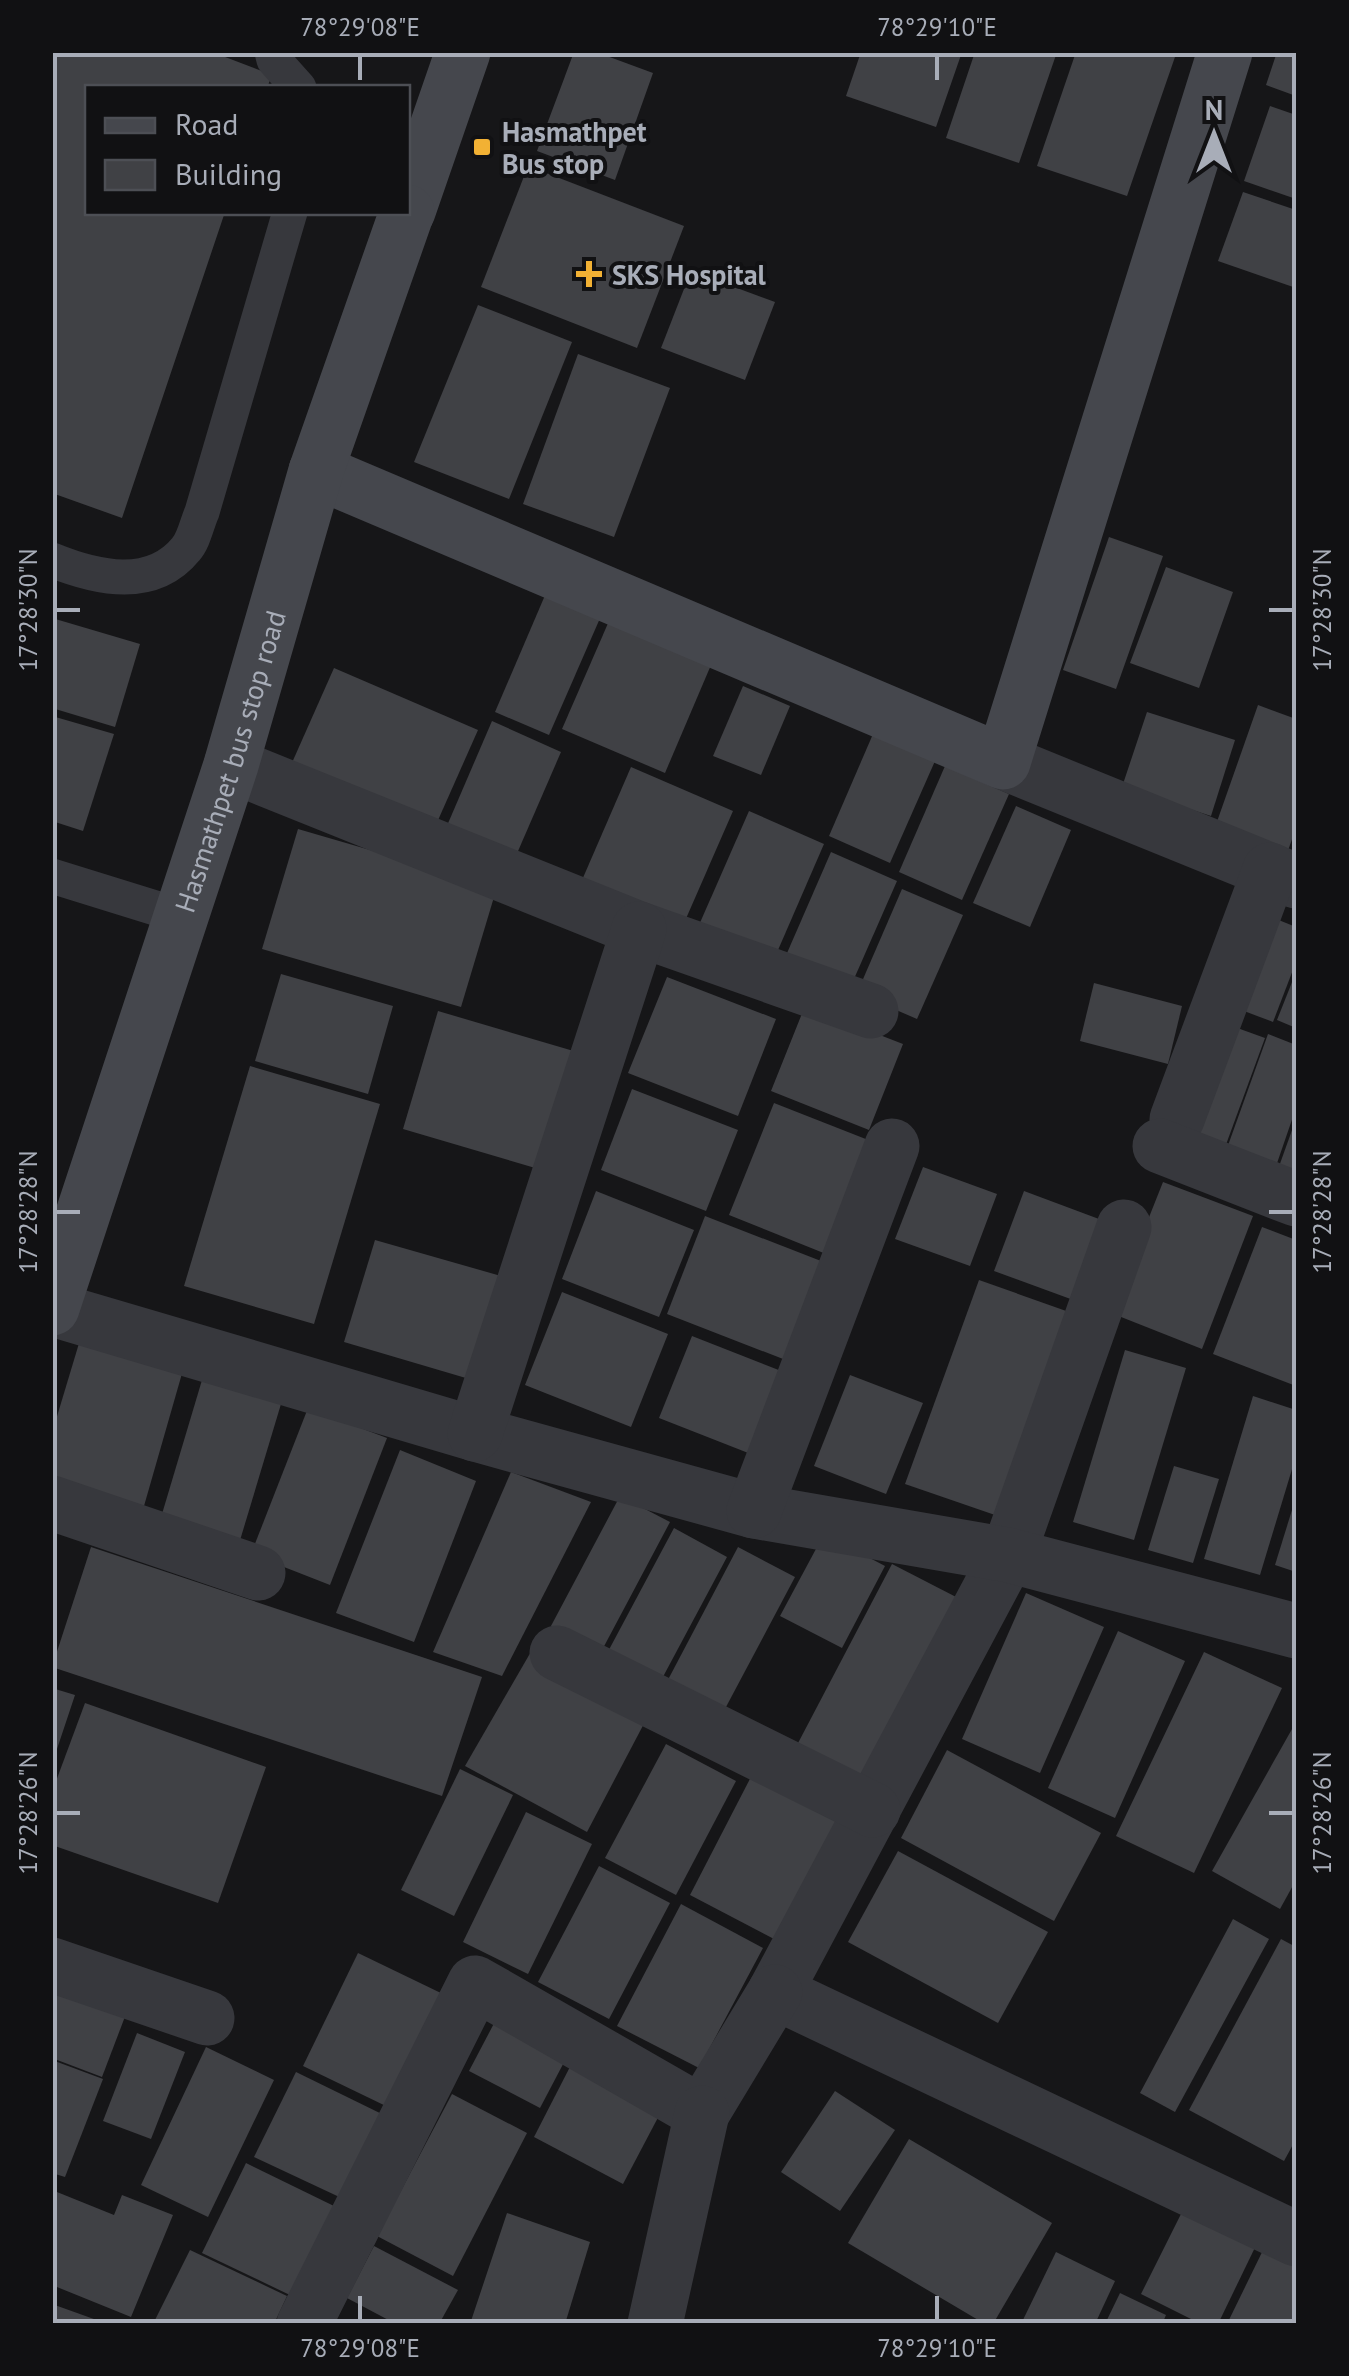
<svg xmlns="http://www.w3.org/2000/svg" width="1349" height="2376" font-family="'PT Sans',sans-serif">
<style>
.building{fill:#404145}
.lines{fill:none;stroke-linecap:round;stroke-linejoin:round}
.lane{stroke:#37383d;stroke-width:35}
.street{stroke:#37383d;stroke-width:55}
.secondary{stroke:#45474d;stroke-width:55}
.ticks{fill:none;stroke:#a8adb8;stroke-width:4}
.poi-dot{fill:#f2b134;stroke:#111113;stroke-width:4}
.labels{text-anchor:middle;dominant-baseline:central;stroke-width:8;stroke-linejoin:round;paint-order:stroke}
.poi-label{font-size:28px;font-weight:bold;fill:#a8adb8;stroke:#111113;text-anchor:start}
.street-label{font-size:28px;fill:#a8adb8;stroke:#111113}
.neatline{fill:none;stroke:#a8adb8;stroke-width:4}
.ticks-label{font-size:25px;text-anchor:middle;fill:#a8adb8}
</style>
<rect width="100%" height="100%" fill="#161618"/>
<g class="building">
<path d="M 52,52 L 212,52 L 272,75 L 267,88 L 88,88 L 88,212 L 225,212 L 122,518 L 52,493 Z"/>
<path d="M 574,52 L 596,52 L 653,73 L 615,180 L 537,151 Z"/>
<path d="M 861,52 L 962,52 L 936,127 L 846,96 Z"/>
<path d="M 975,52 L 1057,52 L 1019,163 L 946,138 Z"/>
<path d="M 1076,52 L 1176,54 L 1127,196 L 1037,166 Z"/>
<path d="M 1277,52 L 1296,52 L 1296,96 L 1266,85 Z"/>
<path d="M 1270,106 L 1296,115 L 1296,199 L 1244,181 Z"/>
<path d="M 528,166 L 684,226 L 637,348 L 481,287 Z"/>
<path d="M 1243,192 L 1296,210 L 1296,288 L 1218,261 Z"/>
<path d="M 691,271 L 775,302 L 745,380 L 661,348 Z"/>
<path d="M 478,305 L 572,342 L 509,499 L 414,462 Z"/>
<path d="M 578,354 L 670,388 L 614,537 L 523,504 Z"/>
<path d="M 1109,537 L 1163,556 L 1116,689 L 1063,670 Z"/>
<path d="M 1166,567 L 1233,592 L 1199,688 L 1130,663 Z"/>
<path d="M 546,593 L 601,616 L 549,735 L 495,712 Z"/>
<path d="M 52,618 L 140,644 L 115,727 L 52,708 Z"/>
<path d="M 609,621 L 711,665 L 665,773 L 562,729 Z"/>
<path d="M 334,668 L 478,730 L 431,836 L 287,774 Z"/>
<path d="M 743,686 L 790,706 L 761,775 L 713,756 Z"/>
<path d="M 1258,705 L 1296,719 L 1296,828 L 1285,859 L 1213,833 Z"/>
<path d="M 1147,712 L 1235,740 L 1211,816 L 1122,787 Z"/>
<path d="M 52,716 L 114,734 L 83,831 L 52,821 Z"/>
<path d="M 492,721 L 561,752 L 512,865 L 443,835 Z"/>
<path d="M 873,734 L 935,761 L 890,863 L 829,836 Z"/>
<path d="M 945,766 L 1009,794 L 962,900 L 899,872 Z"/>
<path d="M 631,767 L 733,811 L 681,930 L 579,887 Z"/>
<path d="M 1016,806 L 1071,830 L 1030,927 L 973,903 Z"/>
<path d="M 749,811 L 824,844 L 775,957 L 699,925 Z"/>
<path d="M 298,829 L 497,887 L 461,1007 L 262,949 Z"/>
<path d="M 831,852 L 897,881 L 850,988 L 784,960 Z"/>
<path d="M 902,889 L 963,915 L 917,1019 L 857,993 Z"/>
<path d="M 1259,912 L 1296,927 L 1296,962 L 1273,1022 L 1223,1003 Z"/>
<path d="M 1296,972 L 1296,1028 L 1277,1020 Z"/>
<path d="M 281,974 L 393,1006 L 368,1094 L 255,1061 Z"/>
<path d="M 667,977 L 776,1019 L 738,1116 L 628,1073 Z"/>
<path d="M 1094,983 L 1182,1006 L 1168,1064 L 1080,1041 Z"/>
<path d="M 805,1006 L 903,1044 L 869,1130 L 771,1091 Z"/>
<path d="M 438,1011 L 577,1052 L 542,1170 L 403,1129 Z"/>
<path d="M 1218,1021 L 1265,1038 L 1224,1150 L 1178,1134 Z"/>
<path d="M 1268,1034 L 1296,1045 L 1296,1108 L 1275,1169 L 1226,1151 Z"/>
<path d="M 250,1066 L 380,1104 L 314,1324 L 184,1286 Z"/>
<path d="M 632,1089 L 738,1130 L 706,1211 L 601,1170 Z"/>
<path d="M 774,1103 L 881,1145 L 836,1258 L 729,1215 Z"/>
<path d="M 1296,1119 L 1296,1179 L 1277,1172 Z"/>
<path d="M 923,1167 L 997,1194 L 970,1266 L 895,1239 Z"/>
<path d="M 1163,1182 L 1253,1216 L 1202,1349 L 1111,1313 Z"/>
<path d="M 596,1191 L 694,1230 L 659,1317 L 562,1279 Z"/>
<path d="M 1024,1191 L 1107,1222 L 1076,1301 L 994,1271 Z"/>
<path d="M 705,1216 L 839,1268 L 801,1366 L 667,1314 Z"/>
<path d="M 1262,1227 L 1296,1240 L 1296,1386 L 1213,1354 Z"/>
<path d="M 375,1240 L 508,1278 L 476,1381 L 344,1342 Z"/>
<path d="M 979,1280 L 1069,1312 L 995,1515 L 905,1484 Z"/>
<path d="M 562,1292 L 668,1334 L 631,1427 L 525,1385 Z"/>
<path d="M 692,1336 L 794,1376 L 761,1458 L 659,1418 Z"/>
<path d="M 80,1340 L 183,1370 L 142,1513 L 52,1487 L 52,1433 Z"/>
<path d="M 1125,1350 L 1186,1368 L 1134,1540 L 1073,1522 Z"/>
<path d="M 205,1370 L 284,1394 L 238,1547 L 159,1524 Z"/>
<path d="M 850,1375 L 923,1403 L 886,1494 L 814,1466 Z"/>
<path d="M 1253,1396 L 1296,1410 L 1296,1456 L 1260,1575 L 1204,1559 Z"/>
<path d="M 308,1408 L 387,1438 L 330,1585 L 251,1554 Z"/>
<path d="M 400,1450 L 476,1481 L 414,1642 L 336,1613 Z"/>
<path d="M 1174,1466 L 1219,1479 L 1193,1563 L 1148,1550 Z"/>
<path d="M 511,1472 L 591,1502 L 502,1676 L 433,1652 Z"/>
<path d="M 620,1496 L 670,1522 L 601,1652 L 551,1626 Z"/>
<path d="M 1296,1497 L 1296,1572 L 1275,1565 Z"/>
<path d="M 674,1528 L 727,1557 L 657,1688 L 604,1659 Z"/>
<path d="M 824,1534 L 885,1566 L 842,1648 L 780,1616 Z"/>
<path d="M 91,1547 L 482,1677 L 442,1796 L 52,1667 Z"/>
<path d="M 738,1547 L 795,1577 L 718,1722 L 661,1693 Z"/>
<path d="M 892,1564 L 958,1598 L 862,1780 L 797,1745 Z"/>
<path d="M 1026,1593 L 1104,1627 L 1040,1773 L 962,1739 Z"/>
<path d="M 1118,1631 L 1185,1661 L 1115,1818 L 1048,1788 Z"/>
<path d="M 532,1650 L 648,1716 L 587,1832 L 465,1766 Z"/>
<path d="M 1204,1652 L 1282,1688 L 1194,1873 L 1116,1836 Z"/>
<path d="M 52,1688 L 75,1695 L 53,1761 L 52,1761 Z"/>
<path d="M 85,1703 L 266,1767 L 218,1903 L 52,1845 L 52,1792 Z"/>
<path d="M 1296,1722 L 1296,1880 L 1280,1909 L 1212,1871 Z"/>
<path d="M 666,1744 L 736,1781 L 676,1895 L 605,1858 Z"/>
<path d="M 947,1750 L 1101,1833 L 1054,1921 L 901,1838 Z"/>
<path d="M 460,1769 L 513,1795 L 454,1916 L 401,1890 Z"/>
<path d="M 753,1773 L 840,1819 L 776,1940 L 690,1895 Z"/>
<path d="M 526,1812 L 592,1844 L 528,1974 L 463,1942 Z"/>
<path d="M 898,1851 L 1048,1932 L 998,2023 L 848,1942 Z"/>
<path d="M 599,1866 L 670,1903 L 609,2019 L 538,1982 Z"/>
<path d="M 681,1904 L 763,1948 L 699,2068 L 617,2026 Z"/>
<path d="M 1233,1919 L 1269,1939 L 1175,2112 L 1140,2093 Z"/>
<path d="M 1281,1939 L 1296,1947 L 1296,2139 L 1284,2161 L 1189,2110 Z"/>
<path d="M 358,1953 L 445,1995 L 390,2108 L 303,2066 Z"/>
<path d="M 52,1986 L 126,2014 L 102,2077 L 52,2058 Z"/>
<path d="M 500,2012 L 571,2049 L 540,2108 L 469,2071 Z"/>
<path d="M 137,2033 L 185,2052 L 151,2139 L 103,2121 Z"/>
<path d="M 206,2047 L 274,2080 L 208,2217 L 141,2185 Z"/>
<path d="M 52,2060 L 103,2079 L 65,2177 L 52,2173 Z"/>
<path d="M 573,2061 L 663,2108 L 623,2184 L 534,2137 Z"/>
<path d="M 296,2072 L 390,2118 L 350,2202 L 254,2157 Z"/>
<path d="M 835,2091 L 895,2130 L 840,2211 L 781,2172 Z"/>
<path d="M 452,2094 L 527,2133 L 453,2276 L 377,2236 Z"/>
<path d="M 909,2139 L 1052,2223 L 993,2324 L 985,2324 L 848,2243 Z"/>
<path d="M 246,2163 L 336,2207 L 292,2296 L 202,2253 Z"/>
<path d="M 52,2190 L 114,2215 L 122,2195 L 173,2215 L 131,2317 L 52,2285 Z"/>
<path d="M 1189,2198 L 1262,2233 L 1218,2324 L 1201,2324 L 1141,2294 Z"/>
<path d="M 507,2213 L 590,2242 L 565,2324 L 470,2324 Z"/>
<path d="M 1266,2244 L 1296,2259 L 1296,2324 L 1227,2324 Z"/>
<path d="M 374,2246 L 458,2290 L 439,2324 L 396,2324 L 347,2298 Z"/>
<path d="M 190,2250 L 287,2296 L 274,2324 L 153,2324 Z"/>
<path d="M 1056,2252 L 1115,2281 L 1095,2324 L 1021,2324 Z"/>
<path d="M 1120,2293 L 1166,2315 L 1162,2324 L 1105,2324 Z"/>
<path d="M 52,2304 L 105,2323 L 105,2324 L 52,2324 Z"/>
</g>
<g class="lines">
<g class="lane">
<path d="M 272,52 L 274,60 L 299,88"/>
<path d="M 52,560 C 96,578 152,591 186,549 C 194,540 197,523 202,512 L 290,212"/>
<path d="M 52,876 L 181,916"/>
</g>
<g class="street">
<path d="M 1003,762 L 1296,881"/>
<path d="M 231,765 L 639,929 L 871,1011"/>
<path d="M 1177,1119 L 1270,870"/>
<path d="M 1160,1146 L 1296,1199"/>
<path d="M 1124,1227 L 1008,1555 L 775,1992 L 1296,2239"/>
<path d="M 52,1309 L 475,1434 L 754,1511 L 1008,1555 L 1296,1631"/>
<path d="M 475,1434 L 639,929"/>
<path d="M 52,1503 L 258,1573"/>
<path d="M 754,1511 L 892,1146"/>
<path d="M 557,1653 L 873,1810"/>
<path d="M 52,1965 L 207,2018"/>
<path d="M 304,2324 L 475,1983 L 702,2113 L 775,1992"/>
<path d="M 655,2324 L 702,2113"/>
</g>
<g class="secondary">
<path d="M 408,211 L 463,52"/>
<path d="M 316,471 L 1003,762 L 1225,52"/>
<path id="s1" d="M 52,1308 L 231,765 L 316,471 L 407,212"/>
</g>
</g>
<path class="ticks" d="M 360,55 L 360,80M 937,55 L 937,80M 55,610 L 80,610M 1269,610 L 1294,610M 55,1212 L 80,1212M 1269,1212 L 1294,1212M 55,1813 L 80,1813M 1269,1813 L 1294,1813M 360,2296 L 360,2321M 937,2296 L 937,2321"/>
<g class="poi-dot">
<rect x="472" y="137" width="20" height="20" rx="5"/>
<path d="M584 259h10v10h10v10h-10v10h-10v-10h-10v-10h10z"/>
</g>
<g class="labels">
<g class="poi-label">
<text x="502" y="131">Hasmathpet<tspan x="502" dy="32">Bus stop</tspan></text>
<text x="612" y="274">SKS Hospital</text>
</g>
<g class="street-label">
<text stroke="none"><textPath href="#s1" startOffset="575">Hasmathpet bus stop road</textPath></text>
</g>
</g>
<rect width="1349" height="2376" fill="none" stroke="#111113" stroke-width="110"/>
<rect x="85" y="85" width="325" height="130" fill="#111113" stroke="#4d4f55" stroke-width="2.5"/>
<rect x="105" y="118" width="50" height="15" fill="#45474d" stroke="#4d4f55" stroke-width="2.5"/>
<text x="175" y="135" font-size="30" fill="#a8adb8">Road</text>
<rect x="105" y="160" width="50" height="30" fill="#404145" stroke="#4d4f55" stroke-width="2.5"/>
<text x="175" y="185" font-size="30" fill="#a8adb8">Building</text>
<g transform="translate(1214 135)" stroke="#111113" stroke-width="8" paint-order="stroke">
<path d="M0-8L18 38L0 25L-18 38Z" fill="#a8adb8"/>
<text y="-15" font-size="28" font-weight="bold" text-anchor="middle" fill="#a8adb8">N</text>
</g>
<rect x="55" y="55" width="1239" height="2266" class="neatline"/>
<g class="ticks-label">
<text x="360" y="36">78°29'08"E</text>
<text x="937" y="36">78°29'10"E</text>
<text transform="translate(28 610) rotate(-90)" y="9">17°28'30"N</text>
<text transform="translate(1322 610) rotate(-90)" y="9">17°28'30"N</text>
<text transform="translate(28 1212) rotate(-90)" y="9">17°28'28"N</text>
<text transform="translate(1322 1212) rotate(-90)" y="9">17°28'28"N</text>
<text transform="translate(28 1813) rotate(-90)" y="9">17°28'26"N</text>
<text transform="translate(1322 1813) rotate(-90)" y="9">17°28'26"N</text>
<text x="360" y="2357">78°29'08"E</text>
<text x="937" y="2357">78°29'10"E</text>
</g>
</svg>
